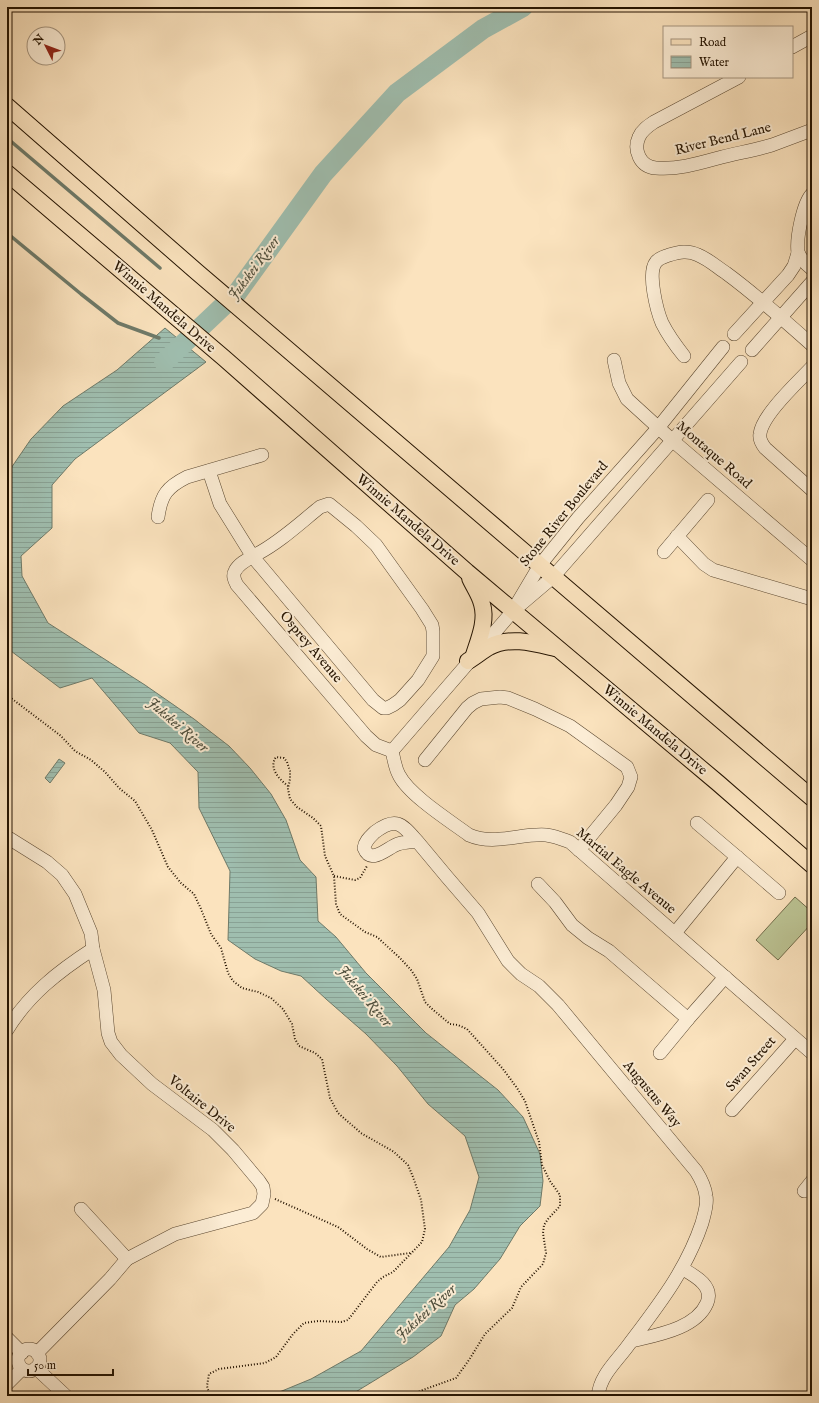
<svg xmlns="http://www.w3.org/2000/svg" width="819" height="1403" font-family="'IM FELL English',serif">
<style>
.garden{fill:#bcc494;stroke:#706c4a}
.water{fill:url(#water-rules);stroke:#6e7a69}
.lines{fill:none;stroke-linecap:round;stroke-linejoin:round}
.stream{stroke:#6e7a69;stroke-width:3.5}
.river{stroke:#9fbeaf;stroke-width:20}
.minor-casing{stroke:#5a4730;stroke-width:14}
.major-casing{stroke:#241300;stroke-width:18}
.path{stroke:#241300;stroke-width:2;stroke-dasharray:1 2;stroke-linecap:butt}
.minor{stroke:#fcedd5;stroke-width:13}
.major{stroke:#fbe3be;stroke-width:16}
.labels{text-anchor:middle;dominant-baseline:central;stroke-width:4;stroke-linejoin:round;paint-order:stroke}
.street-label{font-size:14px;fill:#241300;stroke:#fcedd5}
.water-label{font-size:15px;font-style:italic;fill:#4f4f3d;stroke:#fcedd5}
</style>
<defs>
<pattern id="water-rules" width="6" height="5" patternUnits="userSpaceOnUse"><rect width="6" height="5" fill="#9fbeaf"/><path d="M0 2.5h6" fill="none" stroke="#89a295"/></pattern>
</defs>
<rect width="100%" height="100%" fill="#fbe3be"/>
<filter id="stains"><feTurbulence type="fractalNoise" baseFrequency=".005" numOctaves="4"/><feColorMatrix values="0 0 0 0 .2 0 0 0 0 .09 0 0 0 0 .02 0 0 0 .5 -.17"/></filter>
<radialGradient id="worn" r=".72"><stop offset=".6" stop-color="#630" stop-opacity="0"/><stop offset="1" stop-color="#630" stop-opacity=".3"/></radialGradient>
<path class="garden" d="M 795,897 L 812,912 L 812,923 L 778,960 L 756,940 Z"/>
<g class="water">
<path d="M 165,328 L 206,362 L 75,459 L 52,485 L 52,528 L 21,556 L 22,576 L 48,623 L 145,685 L 194,719 L 229,746 L 250,768 L 271,794 L 286,820 L 300,860 L 316,877 L 318,921 L 336,937 L 366,973 L 426,1033 L 498,1090 L 523,1117 L 540,1154 L 543,1181 L 540,1206 L 520,1226 L 500,1259 L 474,1289 L 455,1305 L 441,1336 L 413,1357 L 349,1396 L 266,1396 L 277,1393 L 311,1379 L 361,1351 L 449,1247 L 470,1210 L 479,1177 L 465,1136 L 428,1104 L 397,1066 L 366,1034 L 326,999 L 301,976 L 281,971 L 255,959 L 228,940 L 230,871 L 199,808 L 198,772 L 170,743 L 139,733 L 92,678 L 60,688 L 7,648 L 7,474 L 31,439 L 63,406 L 117,370 Z"/>
<path d="M 59,759 L 65,763 L 50,783 L 45,778 Z"/>
</g>
<g class="lines">
<g class="stream">
<path d="M 7,138 L 160,268"/>
<path d="M 7,233 L 81,294 L 118,323 L 159,338"/>
</g>
<path class="river" d="M 164,362 L 237,293 L 323,174 L 397,93 L 483,29 L 523,7"/>
<defs>
<g id="minor">
<path d="M 792,47 L 812,36"/>
<path d="M 739,77 L 654,122 C 648,126 642,130 639,137 C 633,150 640,167 656,168 C 678,170 700,163 722,157 C 738,153 755,150 772,145 C 785,140 799,135 812,130"/>
<path d="M 812,194 C 803,203 796,239 798,252 C 800,258 807,265 812,269"/>
<path d="M 734,334 L 788,275 L 794,266 L 798,253"/>
<path d="M 752,350 L 812,282"/>
<path d="M 684,356 C 676,346 668,335 662,323 C 657,311 647,273 656,262 C 659,258 664,257 669,255 C 679,252 688,250 698,255 C 708,259 717,267 726,273 C 756,295 784,320 812,345"/>
<path d="M 614,360 L 619,383 L 627,399 L 673,441 L 812,560"/>
<path d="M 812,367 C 798,382 762,415 760,434 C 759,439 762,444 765,448 L 812,490"/>
<path d="M 209,471 L 220,504 L 253,557 L 373,700 L 383,708 L 387,708 L 393,705 L 400,700 L 418,680 L 433,656 L 433,631 L 432,625 L 422,609 L 376,545 L 356,526 L 329,504 L 320,507 C 300,523 280,542 257,554 C 250,558 239,563 235,571 C 232,576 235,581 237,585 L 366,736 L 376,745 L 392,751"/>
<path d="M 158,517 C 161,495 167,487 187,477 L 262,455"/>
<path d="M 677,536 L 704,564 L 713,570 L 812,599"/>
<path d="M 664,552 L 708,500"/>
<path d="M 518,602 L 540,565 L 578,518 L 658,428 L 723,347"/>
<path d="M 392,751 C 394,759 395,768 399,775 C 409,795 450,821 469,835 C 494,846 521,833 546,835 C 555,836 562,839 570,842 L 812,1053"/>
<path d="M 392,751 L 513,611 L 553,577 L 741,362"/>
<path d="M 425,760 L 467,708 L 473,703 L 481,699 L 500,697 L 508,698 L 535,709 L 570,726 L 627,767 L 631,777 L 628,787 L 616,805 L 579,850"/>
<path d="M 697,823 L 737,857"/>
<path d="M 7,837 L 47,862 L 62,875 L 75,894 L 91,933 L 93,949 L 104,990 L 108,1033 L 111,1042 L 121,1055 L 152,1084 L 213,1130 L 233,1150 L 259,1181 L 263,1187 L 264,1194 L 262,1204 L 253,1213 L 175,1234 L 127,1259 L 110,1279 L 37,1353"/>
<path d="M 417,841 C 402,824 396,816 375,832 C 370,837 365,841 364,848 C 371,866 388,847 398,844 C 404,842 411,842 417,841 L 447,877 L 478,913 L 508,961 L 521,974 L 539,986 L 558,1005 L 696,1171 C 701,1179 705,1186 706,1196 C 708,1204 704,1215 702,1223 C 686,1271 657,1307 627,1347 C 615,1363 600,1376 598,1396"/>
<path d="M 538,884 L 555,902 L 572,925 L 588,938 L 609,951 L 688,1019"/>
<path d="M 675,933 L 737,857 L 779,893"/>
<path d="M 7,1030 C 28,995 59,971 93,949"/>
<path d="M 660,1053 L 688,1019 L 725,977"/>
<path d="M 732,1110 L 795,1039"/>
<path d="M 804,1191 L 812,1181"/>
<path d="M 81,1209 L 127,1259"/>
<path d="M 7,1338 L 22,1353"/>
<path d="M 632,1341 C 656,1335 696,1329 707,1303 C 714,1286 695,1276 683,1269"/>
<circle cx="29" cy="1360" r="11"/>
<path d="M 36,1368 L 66,1396"/>
<path d="M 7,1384 L 22,1369"/>
</g>
<g id="major">
<path d="M 7,106 L 197,272 L 812,798"/>
<path d="M 7,173 L 224,358 L 467,572 L 718,783 L 812,865"/>
<path d="M 470,578 C 474,587 480,595 482,604 C 487,621 479,639 474,655"/>
<path d="M 468,661 C 475,657 482,651 489,647 C 510,636 534,643 555,648"/>
</g>
</defs>
<use href="#minor" class="minor-casing"/>
<use href="#major" class="major-casing"/>
<g class="path">
<path d="M 7,695 L 61,736 L 75,751 L 91,760 L 105,772 L 119,788 L 135,801 L 152,830 L 168,867 L 181,883 L 194,894 L 201,909 L 211,934 L 221,948 L 228,973 L 233,981 L 242,988 L 258,992 L 271,998 L 283,1009 L 292,1024 L 295,1039 L 299,1046 L 315,1053 L 322,1059 L 330,1098 L 338,1113 L 361,1133 L 394,1152 L 408,1165 L 413,1177 L 421,1200 L 425,1229 L 422,1242 L 393,1272 L 383,1277 L 377,1282 L 348,1320 L 341,1322 L 318,1321 L 304,1323 L 293,1334 L 276,1357 L 265,1363 L 219,1369 L 209,1374 L 207,1386 L 209,1393 L 206,1396"/>
<path d="M 288,786 C 280,780 268,768 276,757 L 284,758 L 287,762 L 290,771 L 290,779 L 288,789 L 290,799 L 297,807 L 313,818 L 321,826 L 325,856 L 334,876 L 336,904 L 340,914 L 365,932 L 377,937 L 400,958 L 411,970 L 417,979 L 425,1002 L 431,1008 L 450,1024 L 458,1025 L 467,1029 L 503,1069 L 517,1088 L 525,1101 L 539,1142 L 542,1165 L 550,1181 L 560,1195 L 560,1206 L 548,1219 L 544,1225 L 543,1233 L 546,1253 L 543,1264 L 521,1287 L 512,1308 L 485,1334 L 469,1360 L 456,1378 L 420,1391 L 413,1396"/>
<path d="M 334,876 L 355,880 L 360,878 L 367,866"/>
<path d="M 275,1199 L 338,1227 L 367,1249 L 381,1257 L 410,1253"/>
</g>
<use href="#minor" class="minor"/>
<use href="#major" class="major"/>
</g>
<g class="labels">
<g class="street-label">
<text transform="translate(723 139) rotate(-14)">River Bend Lane</text>
<text transform="translate(164 307) rotate(41)">Winnie Mandela Drive</text>
<text transform="translate(714 455) rotate(41)">Montaque Road</text>
<text transform="translate(564 514) rotate(-51)">Stone River Boulevard</text>
<text transform="translate(408 520) rotate(41)">Winnie Mandela Drive</text>
<text transform="translate(311 647) rotate(50)">Osprey Avenue</text>
<text transform="translate(655 730) rotate(40)">Winnie Mandela Drive</text>
<text transform="translate(626 871) rotate(40)">Martial Eagle Avenue</text>
<text transform="translate(751 1064) rotate(-49)">Swan Street</text>
<text transform="translate(652 1094) rotate(50)">Augustus Way</text>
<text transform="translate(202 1104) rotate(39)">Voltaire Drive</text>
</g>
<g class="water-label">
<text transform="translate(254 268) rotate(-53)">Jukskei River</text>
<text transform="translate(178 725) rotate(41)">Jukskei River</text>
<text transform="translate(365 996) rotate(50)">Jukskei River</text>
<text transform="translate(426 1312) rotate(-42)">Jukskei River</text>
</g>
</g>
<rect width="819" height="1403" fill="none" stroke="#fbe3be" stroke-width="24"/>
<rect x="8" y="8" width="803" height="1387" fill="none" stroke="#241300" stroke-width="2"/>
<rect x="12" y="12" width="795" height="1379" fill="none" stroke="#241300"/>
<rect x="663" y="26" width="130" height="52" fill="#fcedd5" stroke="#a69680"/>
<rect x="671" y="39" width="20" height="6" fill="#fbe3be" stroke="#a69680"/>
<text x="699" y="46" font-size="12" fill="#241300">Road</text>
<rect x="671" y="56" width="20" height="12" fill="url(#water-rules)" stroke="#a69680"/>
<text x="699" y="66" font-size="12" fill="#241300">Water</text>
<g transform="translate(46 46) rotate(312)"><circle r="19" fill="#fcedd5" stroke="#a69680"/>
<path d="M0-3L7 15L0 10L-7 15Z" fill="#8f2418"/>
<text y="-6" font-size="11" font-weight="bold" text-anchor="middle" fill="#241300">N</text>
</g>
<path d="M28 1369v6h85v-6" fill="none" stroke="#241300" stroke-width="2"/>
<text x="34" y="1369" font-size="12" fill="#241300" stroke="#fcedd5" stroke-width="3" paint-order="stroke">50 m</text>
<rect width="100%" height="100%" filter="url(#stains)"/>
<rect width="100%" height="100%" fill="url(#worn)"/>
</svg>
